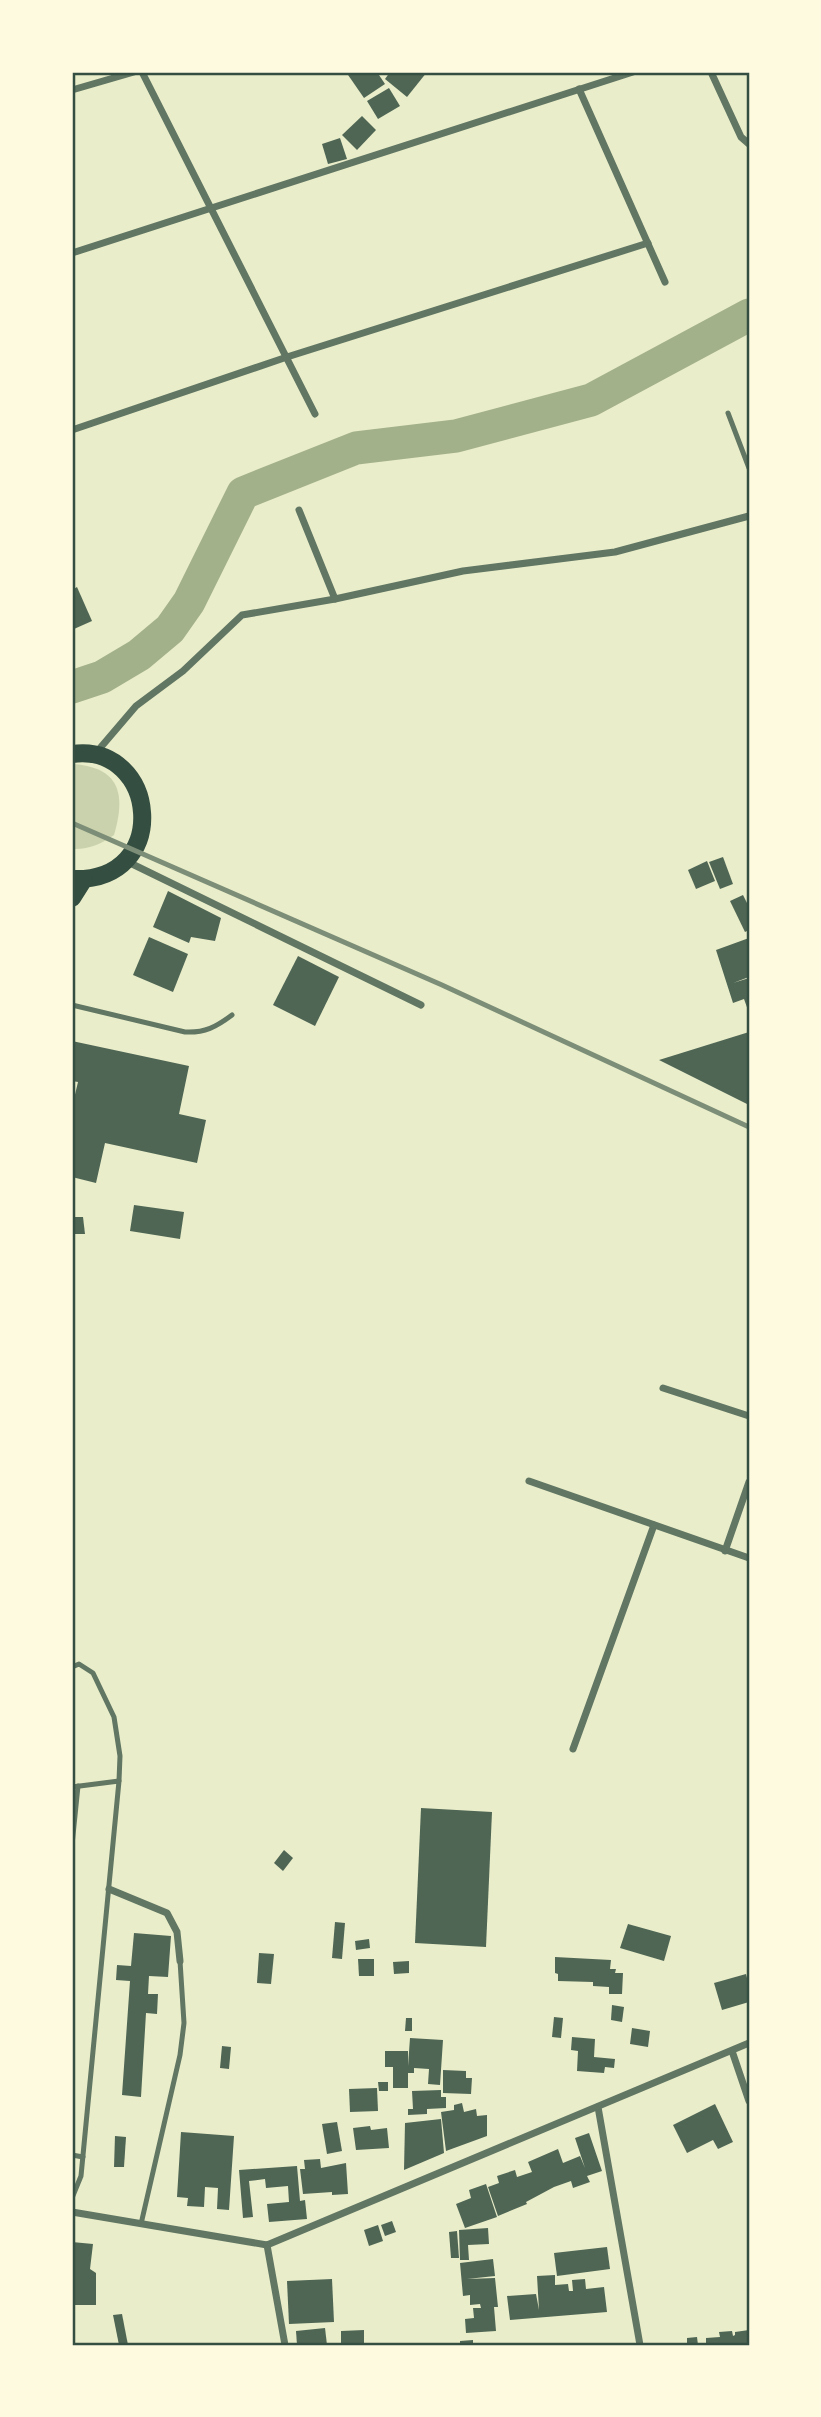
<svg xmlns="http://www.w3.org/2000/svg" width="821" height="2417" font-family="'Noto Serif',serif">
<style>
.green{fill:#cad2ad}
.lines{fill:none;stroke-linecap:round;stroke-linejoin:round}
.river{stroke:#a3b18a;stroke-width:33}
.building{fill:#4f6655}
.service{stroke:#617663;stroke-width:5}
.minor{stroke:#617663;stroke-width:7}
.primary{stroke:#344e41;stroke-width:18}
.rail{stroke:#7c8e77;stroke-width:5}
.neatline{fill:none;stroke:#344e41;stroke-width:2.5}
</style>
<rect width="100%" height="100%" fill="#e9edc9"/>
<path class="green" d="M 72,764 C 120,767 126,794 114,835 C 101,844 88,850 72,849 Z"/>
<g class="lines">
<path class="river" d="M 72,687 L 102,677 L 139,655 L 170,629 L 189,602 L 243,493 L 356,448 L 456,436 L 591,400 L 749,315"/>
</g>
<g class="building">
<path d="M 346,72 L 377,72 L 385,84 L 364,98 Z"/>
<path d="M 390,72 L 427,72 L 407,97 L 385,79 Z"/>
<path d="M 389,88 L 400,106 L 378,119 L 367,101 Z"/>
<path d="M 362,116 L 376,130 L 357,150 L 342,135 Z"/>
<path d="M 340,138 L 347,159 L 328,164 L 322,144 Z"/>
<path d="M 77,587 L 92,621 L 74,629 L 72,624 L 72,590 Z"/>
<path d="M 723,857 L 733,884 L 720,889 L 709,862 Z"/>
<path d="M 707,861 L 715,881 L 696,889 L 688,870 Z"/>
<path d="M 168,891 L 221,918 L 215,941 L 191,937 L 189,943 L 153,927 Z"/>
<path d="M 743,895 L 749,907 L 749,930 L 745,932 L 730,901 Z"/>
<path d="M 149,937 L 188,954 L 173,992 L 133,975 Z"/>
<path d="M 749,938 L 749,977 L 733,983 L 749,978 L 749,1013 L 744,999 L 733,1003 L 716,950 Z"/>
<path d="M 298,956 L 339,977 L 315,1026 L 273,1005 Z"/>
<path d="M 749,1032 L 749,1105 L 659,1060 Z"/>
<path d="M 72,1041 L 189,1066 L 179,1114 L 206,1120 L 197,1163 L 105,1143 L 96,1183 L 72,1177 L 72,1107 L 78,1082 L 72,1081 Z"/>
<path d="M 134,1205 L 184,1212 L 180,1239 L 130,1231 Z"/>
<path d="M 72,1217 L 83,1217 L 85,1234 L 72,1234 Z"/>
<path d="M 421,1808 L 492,1812 L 486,1947 L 415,1943 Z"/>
<path d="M 284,1850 L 293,1858 L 283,1871 L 274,1863 Z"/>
<path d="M 335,1922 L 345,1923 L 342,1959 L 332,1958 Z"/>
<path d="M 628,1924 L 671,1936 L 664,1961 L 620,1948 Z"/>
<path d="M 134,1933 L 171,1936 L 168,1977 L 149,1976 L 148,1994 L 158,1994 L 157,2014 L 146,2013 L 141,2097 L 122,2095 L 130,1981 L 116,1980 L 117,1965 L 131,1966 Z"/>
<path d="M 369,1939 L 370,1948 L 356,1950 L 355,1941 Z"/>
<path d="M 259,1953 L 274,1954 L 271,1984 L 257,1983 Z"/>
<path d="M 555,1957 L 611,1960 L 610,1969 L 616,1969 L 615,1973 L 623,1973 L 622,1994 L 609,1994 L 609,1987 L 593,1986 L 593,1982 L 558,1981 L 558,1974 L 555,1973 Z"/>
<path d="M 358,1959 L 374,1959 L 374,1976 L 359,1976 Z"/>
<path d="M 409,1961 L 409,1973 L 394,1974 L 393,1962 Z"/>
<path d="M 746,1974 L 749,1986 L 749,2002 L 722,2010 L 714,1983 Z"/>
<path d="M 612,2005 L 624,2007 L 622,2022 L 611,2020 Z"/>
<path d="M 554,2017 L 563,2018 L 561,2038 L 552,2037 Z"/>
<path d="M 406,2018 L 412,2018 L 412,2031 L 405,2031 Z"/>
<path d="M 632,2028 L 650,2031 L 648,2047 L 630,2044 Z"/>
<path d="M 572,2037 L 595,2039 L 594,2057 L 615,2059 L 614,2068 L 605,2067 L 604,2073 L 577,2071 L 578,2051 L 571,2050 Z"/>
<path d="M 410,2038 L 443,2040 L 440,2085 L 428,2084 L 429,2069 L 414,2068 L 414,2073 L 408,2073 L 408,2088 L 393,2088 L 393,2067 L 385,2067 L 385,2051 L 408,2051 L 408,2066 Z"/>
<path d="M 222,2046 L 231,2047 L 229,2069 L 220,2068 Z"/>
<path d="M 443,2070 L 466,2071 L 466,2078 L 472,2078 L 471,2094 L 443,2093 Z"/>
<path d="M 378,2082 L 388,2082 L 388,2091 L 379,2091 Z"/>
<path d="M 377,2088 L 378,2111 L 350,2112 L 349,2089 Z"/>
<path d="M 441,2090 L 441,2097 L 446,2097 L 446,2108 L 427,2109 L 427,2114 L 408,2115 L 408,2109 L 413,2109 L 412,2091 Z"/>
<path d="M 462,2103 L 464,2112 L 476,2109 L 477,2116 L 487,2115 L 487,2136 L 446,2151 L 441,2112 L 454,2110 L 454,2105 Z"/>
<path d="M 715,2104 L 733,2142 L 718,2149 L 713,2140 L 687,2153 L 673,2125 Z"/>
<path d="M 441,2119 L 444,2153 L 404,2170 L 405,2123 Z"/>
<path d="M 337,2122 L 342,2151 L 327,2154 L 322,2124 Z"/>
<path d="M 370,2126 L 371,2130 L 387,2128 L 389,2148 L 356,2150 L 353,2128 Z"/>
<path d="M 181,2132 L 234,2136 L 229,2210 L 217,2209 L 218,2188 L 205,2187 L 204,2207 L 187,2206 L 188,2198 L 177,2197 Z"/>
<path d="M 589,2133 L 602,2171 L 587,2176 L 590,2182 L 573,2188 L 571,2181 L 554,2187 L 526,2202 L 527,2204 L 498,2216 L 488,2187 L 499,2183 L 497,2176 L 515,2170 L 517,2177 L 532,2172 L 528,2162 L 558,2149 L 563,2163 L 580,2156 L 585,2168 L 575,2138 Z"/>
<path d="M 115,2136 L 126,2137 L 124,2167 L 114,2167 Z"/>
<path d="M 320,2159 L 321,2168 L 346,2163 L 348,2194 L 332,2195 L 332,2192 L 303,2194 L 300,2169 L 305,2169 L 304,2160 Z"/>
<path d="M 297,2166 L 300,2201 L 305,2200 L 307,2219 L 269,2222 L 267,2204 L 289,2202 L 288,2186 L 266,2188 L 265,2179 L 249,2181 L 253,2217 L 243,2218 L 239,2170 Z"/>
<path d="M 486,2184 L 497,2217 L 465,2228 L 456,2204 L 471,2198 L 469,2190 Z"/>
<path d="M 392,2221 L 396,2232 L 385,2236 L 381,2225 Z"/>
<path d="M 378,2225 L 383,2241 L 369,2246 L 364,2230 Z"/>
<path d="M 488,2228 L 489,2244 L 468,2245 L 469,2260 L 460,2260 L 459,2230 Z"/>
<path d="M 457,2231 L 459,2258 L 451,2258 L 449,2232 Z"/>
<path d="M 72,2242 L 93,2244 L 90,2269 L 96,2273 L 96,2305 L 72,2305 Z"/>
<path d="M 607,2247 L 610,2269 L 557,2276 L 554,2253 Z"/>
<path d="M 493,2259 L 495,2276 L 467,2279 L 495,2278 L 498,2307 L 494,2307 L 496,2331 L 466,2333 L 465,2319 L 474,2318 L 473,2308 L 481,2308 L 480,2304 L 470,2305 L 470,2295 L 463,2296 L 460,2263 Z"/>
<path d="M 555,2275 L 555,2285 L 568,2284 L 569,2291 L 573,2291 L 572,2280 L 585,2279 L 586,2289 L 604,2287 L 607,2312 L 510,2320 L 507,2296 L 536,2294 L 539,2310 L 537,2276 Z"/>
<path d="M 332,2279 L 334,2322 L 289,2324 L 287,2281 Z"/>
<path d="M 122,2314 L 128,2345 L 119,2345 L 113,2315 Z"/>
<path d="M 325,2328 L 327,2345 L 297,2345 L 296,2331 Z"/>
<path d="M 364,2330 L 364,2345 L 341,2345 L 341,2331 Z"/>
<path d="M 749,2330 L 749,2345 L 706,2345 L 706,2338 L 720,2337 L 719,2332 L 732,2331 L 733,2336 L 735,2335 L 735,2332 Z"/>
<path d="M 697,2337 L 698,2345 L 687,2345 L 687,2338 Z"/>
<path d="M 473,2340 L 473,2345 L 460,2345 L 460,2341 Z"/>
</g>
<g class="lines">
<g class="service">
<path d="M 728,413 L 749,468"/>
<path d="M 72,1005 L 185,1032 C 205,1033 216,1027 232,1015"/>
<path d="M 72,1667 L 79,1664 L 93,1673 L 114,1717 L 120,1756 L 119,1781"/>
<path d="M 72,1787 L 119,1781 L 81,2176 L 72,2198"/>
<path d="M 72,1845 L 78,1786"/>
<path d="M 72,2155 L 83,2157"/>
<path d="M 141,2224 L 180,2055 L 184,2023 L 180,1961"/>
</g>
<g class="minor">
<path d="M 142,72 L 315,414"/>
<path d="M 711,72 L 741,137 L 749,144"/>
<path d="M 579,89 L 665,282"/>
<path d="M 72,90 L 134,72"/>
<path d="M 72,253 L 633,72"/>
<path d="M 72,430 L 287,357 L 648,243"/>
<path d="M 299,510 L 335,599"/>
<path d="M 95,754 L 136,706 L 183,671 L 242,615 L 335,599 L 463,571 L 615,552 L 749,516"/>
<path d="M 126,861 L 421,1005"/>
<path d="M 663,1388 L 749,1416"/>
<path d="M 529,1481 L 749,1558"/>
<path d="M 725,1551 L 749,1482"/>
<path d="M 573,1749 L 654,1525"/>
<path d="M 109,1889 L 167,1913 L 177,1932 L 180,1961"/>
<path d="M 732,2051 L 749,2101"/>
<path d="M 598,2107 L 640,2345"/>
<path d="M 72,2212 L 267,2245 L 749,2043"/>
<path d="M 267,2245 L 285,2345"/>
</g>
<g class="primary">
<path d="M 72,754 C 158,742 173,883 72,879"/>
<path d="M 72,898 L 84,879"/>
</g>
<path class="rail" d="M 72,823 L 442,985 L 749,1127"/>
</g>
<rect width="821" height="2417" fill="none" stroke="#fefae0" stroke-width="147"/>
<rect x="74" y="74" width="674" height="2270" class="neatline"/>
</svg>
